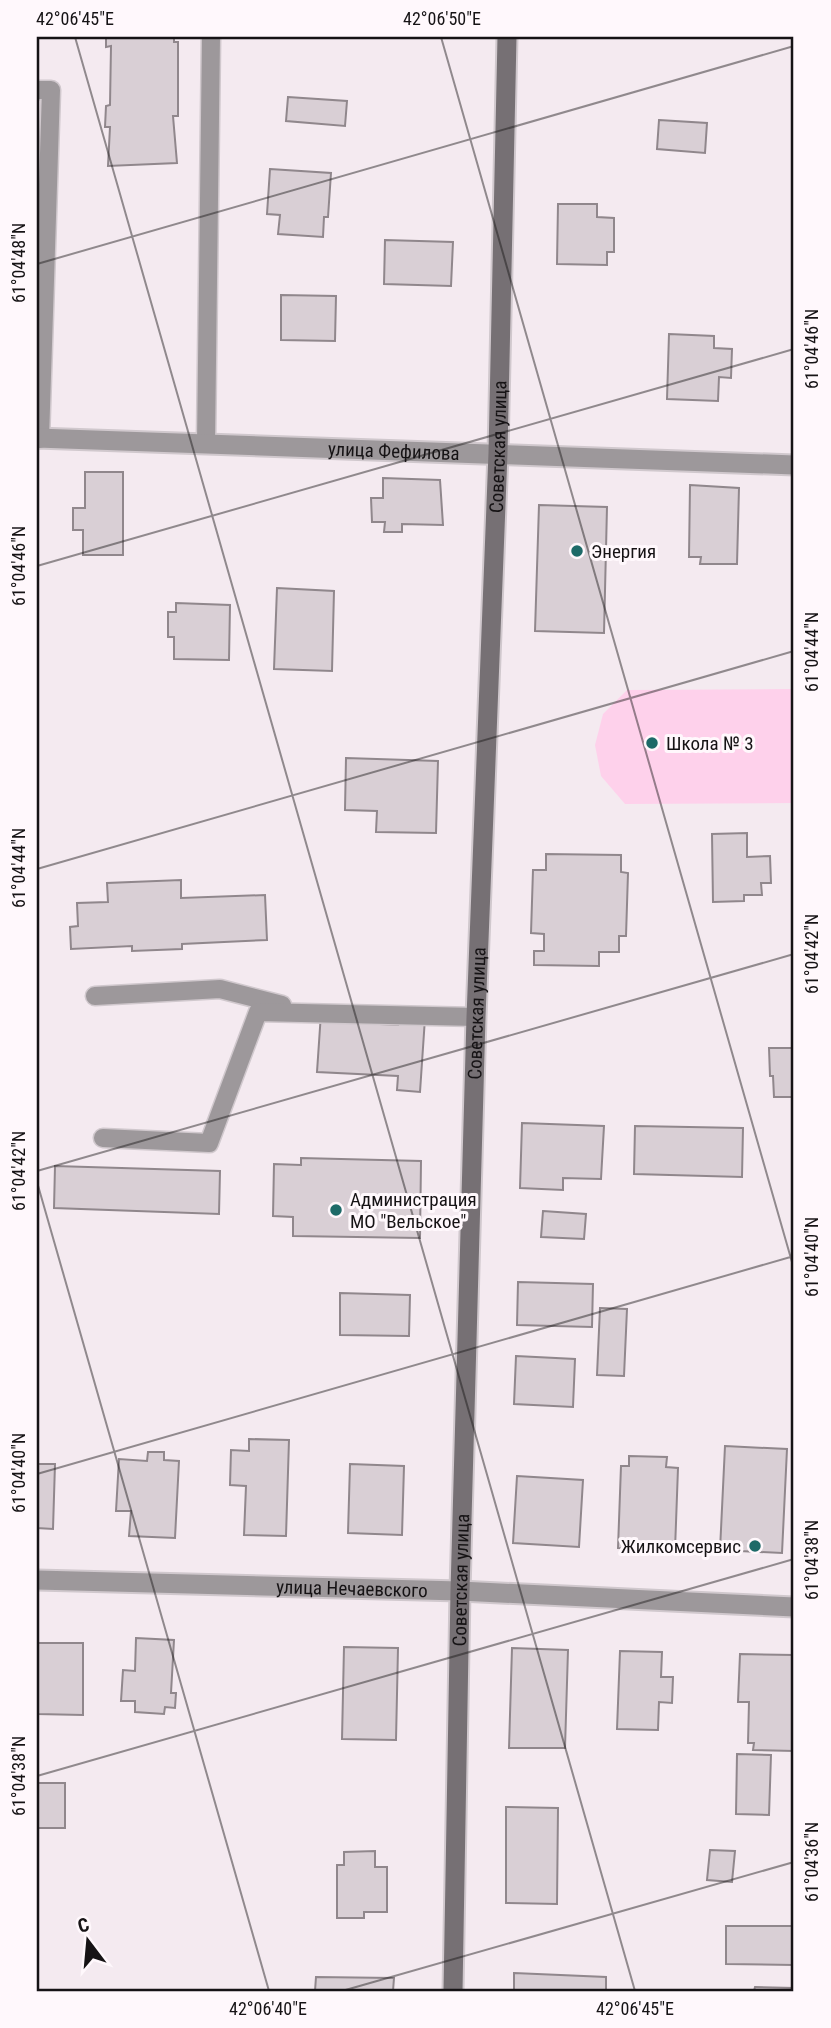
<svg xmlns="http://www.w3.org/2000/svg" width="831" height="2028" font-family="'Roboto Condensed',sans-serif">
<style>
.green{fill:#fed1eb}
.building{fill:#d9cfd5;stroke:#90878c;stroke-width:2}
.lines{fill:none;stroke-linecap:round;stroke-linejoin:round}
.service-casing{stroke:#d0c8cd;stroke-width:21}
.minor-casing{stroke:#d0c8cd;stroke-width:23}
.tertiary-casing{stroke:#d0c8cd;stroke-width:23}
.secondary-casing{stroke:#d0c8cd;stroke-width:23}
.service{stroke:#9d989b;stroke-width:18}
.minor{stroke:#9d989b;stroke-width:19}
.tertiary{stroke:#9d989b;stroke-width:19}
.secondary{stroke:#767074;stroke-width:19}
.ticks{fill:none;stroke:#161315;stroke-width:2;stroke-opacity:0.45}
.poi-dot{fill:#1d6a68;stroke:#fff8fc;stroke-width:2.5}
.labels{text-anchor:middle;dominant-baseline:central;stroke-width:6;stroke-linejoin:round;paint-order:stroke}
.street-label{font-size:19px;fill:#161315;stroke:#fff8fc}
.poi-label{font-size:19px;fill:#161315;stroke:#fff8fc;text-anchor:start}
.neatline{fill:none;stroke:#161315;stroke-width:2.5}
.ticks-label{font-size:18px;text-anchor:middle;fill:#161315}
</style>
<rect width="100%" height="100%" fill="#f4eaf0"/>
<path class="green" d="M 794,689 L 794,803 L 625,804 L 601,776 L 595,745 L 603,714 L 627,690 Z"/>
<g class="building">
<path d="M 106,37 L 174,37 L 174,42 L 178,42 L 178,116 L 173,116 L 177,163 L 108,166 L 110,127 L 105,127 L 106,106 L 110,105 L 111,46 L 106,47 Z"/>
<path d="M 288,97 L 347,101 L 345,126 L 286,121 Z"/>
<path d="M 659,120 L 707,123 L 705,153 L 657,149 Z"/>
<path d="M 270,169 L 331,173 L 328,217 L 324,217 L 323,237 L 278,234 L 280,215 L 267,214 Z"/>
<path d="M 558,204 L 597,204 L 597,217 L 614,218 L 614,252 L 607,252 L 607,265 L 557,264 Z"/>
<path d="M 385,240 L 453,242 L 451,286 L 384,284 Z"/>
<path d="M 281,295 L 336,296 L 335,341 L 281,340 Z"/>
<path d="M 669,334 L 714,336 L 714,348 L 732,349 L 731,378 L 719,377 L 718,401 L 667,399 Z"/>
<path d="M 85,472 L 123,472 L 123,555 L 83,555 L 83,530 L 73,530 L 73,508 L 85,508 Z"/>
<path d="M 383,478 L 440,480 L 443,525 L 402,524 L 402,532 L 384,532 L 385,522 L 372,522 L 371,498 L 383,498 Z"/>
<path d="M 690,485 L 739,488 L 737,564 L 700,564 L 701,557 L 689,557 Z"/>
<path d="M 539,505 L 607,507 L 604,633 L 535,631 Z"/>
<path d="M 277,588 L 334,591 L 332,671 L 274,669 Z"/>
<path d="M 176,603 L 230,605 L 229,660 L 174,659 L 174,637 L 168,637 L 168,612 L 176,612 Z"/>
<path d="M 346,758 L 438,761 L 436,833 L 376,832 L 377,811 L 345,810 Z"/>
<path d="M 747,833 L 747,857 L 770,856 L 771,883 L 761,883 L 762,895 L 744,895 L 744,901 L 713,902 L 712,834 Z"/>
<path d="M 546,854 L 621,855 L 621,872 L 628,873 L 626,936 L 619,936 L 619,952 L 599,952 L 599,966 L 534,965 L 534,951 L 544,951 L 544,934 L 531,933 L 533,870 L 546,870 Z"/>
<path d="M 181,880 L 181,898 L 265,895 L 267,940 L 182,944 L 182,949 L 132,951 L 132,946 L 71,949 L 70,927 L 78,926 L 77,903 L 108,902 L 107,883 Z"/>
<path d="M 321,1013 L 381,1017 L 381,1024 L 398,1025 L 398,1017 L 425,1018 L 420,1092 L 397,1090 L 398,1076 L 317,1072 Z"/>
<path d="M 769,1048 L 794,1048 L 794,1097 L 774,1097 L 773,1076 L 770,1076 Z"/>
<path d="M 522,1123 L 604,1126 L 601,1179 L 563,1178 L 563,1190 L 520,1188 Z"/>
<path d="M 635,1126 L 743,1128 L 742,1177 L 634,1174 Z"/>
<path d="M 301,1158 L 421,1161 L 420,1238 L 293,1236 L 293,1217 L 273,1216 L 274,1164 L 301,1165 Z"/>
<path d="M 55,1166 L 220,1171 L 219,1214 L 54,1208 Z"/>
<path d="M 543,1211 L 586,1214 L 584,1239 L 541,1237 Z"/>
<path d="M 518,1282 L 593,1284 L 592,1327 L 517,1325 Z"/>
<path d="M 340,1293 L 410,1295 L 409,1336 L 340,1335 Z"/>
<path d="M 600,1308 L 627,1309 L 624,1376 L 597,1375 Z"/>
<path d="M 516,1356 L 575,1359 L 573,1407 L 514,1404 Z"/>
<path d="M 249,1439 L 289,1440 L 286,1536 L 244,1535 L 246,1486 L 230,1485 L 231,1450 L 249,1451 Z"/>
<path d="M 725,1446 L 787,1449 L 782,1553 L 720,1550 Z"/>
<path d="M 148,1452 L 164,1452 L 164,1460 L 179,1461 L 175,1538 L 129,1536 L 131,1511 L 116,1511 L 119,1459 L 147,1461 Z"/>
<path d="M 629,1456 L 667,1457 L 666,1467 L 678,1468 L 675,1550 L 618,1548 L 621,1466 L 629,1466 Z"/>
<path d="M 37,1464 L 55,1464 L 53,1529 L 37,1528 Z"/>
<path d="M 350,1464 L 404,1466 L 402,1535 L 348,1533 Z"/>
<path d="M 517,1476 L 583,1480 L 579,1547 L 513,1543 Z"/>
<path d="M 136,1638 L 174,1640 L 171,1693 L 176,1693 L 175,1708 L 165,1707 L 164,1714 L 135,1712 L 135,1701 L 121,1701 L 123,1670 L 135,1671 Z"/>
<path d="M 37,1643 L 83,1643 L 83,1715 L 37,1714 Z"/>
<path d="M 344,1647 L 398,1648 L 396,1740 L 342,1739 Z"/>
<path d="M 512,1648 L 568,1650 L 565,1748 L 509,1748 Z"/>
<path d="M 620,1651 L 662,1652 L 661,1677 L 673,1677 L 672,1703 L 659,1702 L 658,1730 L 617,1729 Z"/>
<path d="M 740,1654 L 794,1655 L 794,1751 L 753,1750 L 754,1743 L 748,1743 L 749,1702 L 738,1702 Z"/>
<path d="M 737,1754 L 771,1755 L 769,1815 L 736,1814 Z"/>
<rect x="37" y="1783" width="28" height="45"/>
<path d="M 506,1807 L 558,1808 L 557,1904 L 506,1903 Z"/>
<path d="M 710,1850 L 735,1851 L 732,1882 L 707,1880 Z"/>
<path d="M 375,1851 L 375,1867 L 387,1867 L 387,1912 L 364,1912 L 364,1918 L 337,1918 L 337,1865 L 344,1865 L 344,1852 Z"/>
<path d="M 726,1926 L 794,1926 L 794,1965 L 726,1964 Z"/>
<path d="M 514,1973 L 606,1977 L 606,1991 L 514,1991 Z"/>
<path d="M 316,1977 L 394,1978 L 393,1991 L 315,1991 Z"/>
<path d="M 755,1987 L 794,1988 L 794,1991 L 754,1991 Z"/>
</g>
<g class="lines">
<defs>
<g id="service">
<path d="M 37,90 L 51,90 L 40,439"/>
<path d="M 206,443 L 211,37"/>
<path d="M 95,996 L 220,989 L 282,1005"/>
<path d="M 103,1138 L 209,1143 L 258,1012 L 476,1017"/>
</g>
<g id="minor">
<path id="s1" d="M 37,1580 L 460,1591 L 794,1607"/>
</g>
<g id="tertiary">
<path id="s2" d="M 37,438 L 794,465"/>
</g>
<g id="secondary">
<path id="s3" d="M 453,1991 L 460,1591 L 476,1017 L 498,453 L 507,37"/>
</g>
</defs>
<use href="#service" class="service-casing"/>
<use href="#minor" class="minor-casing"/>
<use href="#tertiary" class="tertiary-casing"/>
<use href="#secondary" class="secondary-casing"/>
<use href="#service" class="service"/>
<use href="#minor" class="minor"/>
<use href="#tertiary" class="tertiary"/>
<use href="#secondary" class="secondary"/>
</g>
<path class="ticks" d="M 75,37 L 635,1991M 441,37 L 794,1269M 37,264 L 794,46M 37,566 L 794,349M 37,869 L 794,651M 37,1171 L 794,954M 37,1182 L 269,1991M 37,1474 L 794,1256M 37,1776 L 794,1559M 342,1991 L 794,1862"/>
<g class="poi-dot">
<circle cx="577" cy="551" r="7"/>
<circle cx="652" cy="743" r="7"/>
<circle cx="336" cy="1210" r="7"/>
<circle cx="755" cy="1546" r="7"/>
</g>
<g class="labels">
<g class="street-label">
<text stroke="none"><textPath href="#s3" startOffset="1545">Советская улица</textPath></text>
<text stroke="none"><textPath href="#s2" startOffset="357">улица Фефилова</textPath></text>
<text stroke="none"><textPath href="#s3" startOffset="978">Советская улица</textPath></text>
<text stroke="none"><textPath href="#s3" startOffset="411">Советская улица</textPath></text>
<text stroke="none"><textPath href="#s1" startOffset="315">улица Нечаевского</textPath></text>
</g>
<g class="poi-label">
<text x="591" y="551">Энергия</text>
<text x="666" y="743">Школа № 3</text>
<text x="350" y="1199">Администрация<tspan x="350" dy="22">МО "Вельское"</tspan></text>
<text x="741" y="1546" text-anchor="end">Жилкомсервис</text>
</g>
</g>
<rect width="831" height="2028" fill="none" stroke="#fff8fc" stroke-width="77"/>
<g transform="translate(88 1941) rotate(344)" stroke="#fff8fc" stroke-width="5" paint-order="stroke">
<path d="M0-5L12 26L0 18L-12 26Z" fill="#161315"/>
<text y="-10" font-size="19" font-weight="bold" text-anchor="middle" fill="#161315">С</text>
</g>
<rect x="38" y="38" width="754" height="1952" class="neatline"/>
<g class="ticks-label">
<text x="75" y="25">42°06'45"E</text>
<text x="442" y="25">42°06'50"E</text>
<text transform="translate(19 263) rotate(-90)" y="6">61°04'48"N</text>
<text transform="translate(812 349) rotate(-90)" y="6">61°04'46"N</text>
<text transform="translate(19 566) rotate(-90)" y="6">61°04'46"N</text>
<text transform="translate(812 652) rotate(-90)" y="6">61°04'44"N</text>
<text transform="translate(19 868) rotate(-90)" y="6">61°04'44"N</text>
<text transform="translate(812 954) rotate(-90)" y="6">61°04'42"N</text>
<text transform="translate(19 1171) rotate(-90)" y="6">61°04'42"N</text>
<text transform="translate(812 1257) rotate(-90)" y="6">61°04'40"N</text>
<text transform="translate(19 1473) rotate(-90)" y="6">61°04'40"N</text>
<text transform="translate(812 1560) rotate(-90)" y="6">61°04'38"N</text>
<text transform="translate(19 1776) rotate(-90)" y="6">61°04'38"N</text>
<text transform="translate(812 1862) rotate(-90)" y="6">61°04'36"N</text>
<text x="268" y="2015">42°06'40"E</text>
<text x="635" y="2015">42°06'45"E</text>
</g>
</svg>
